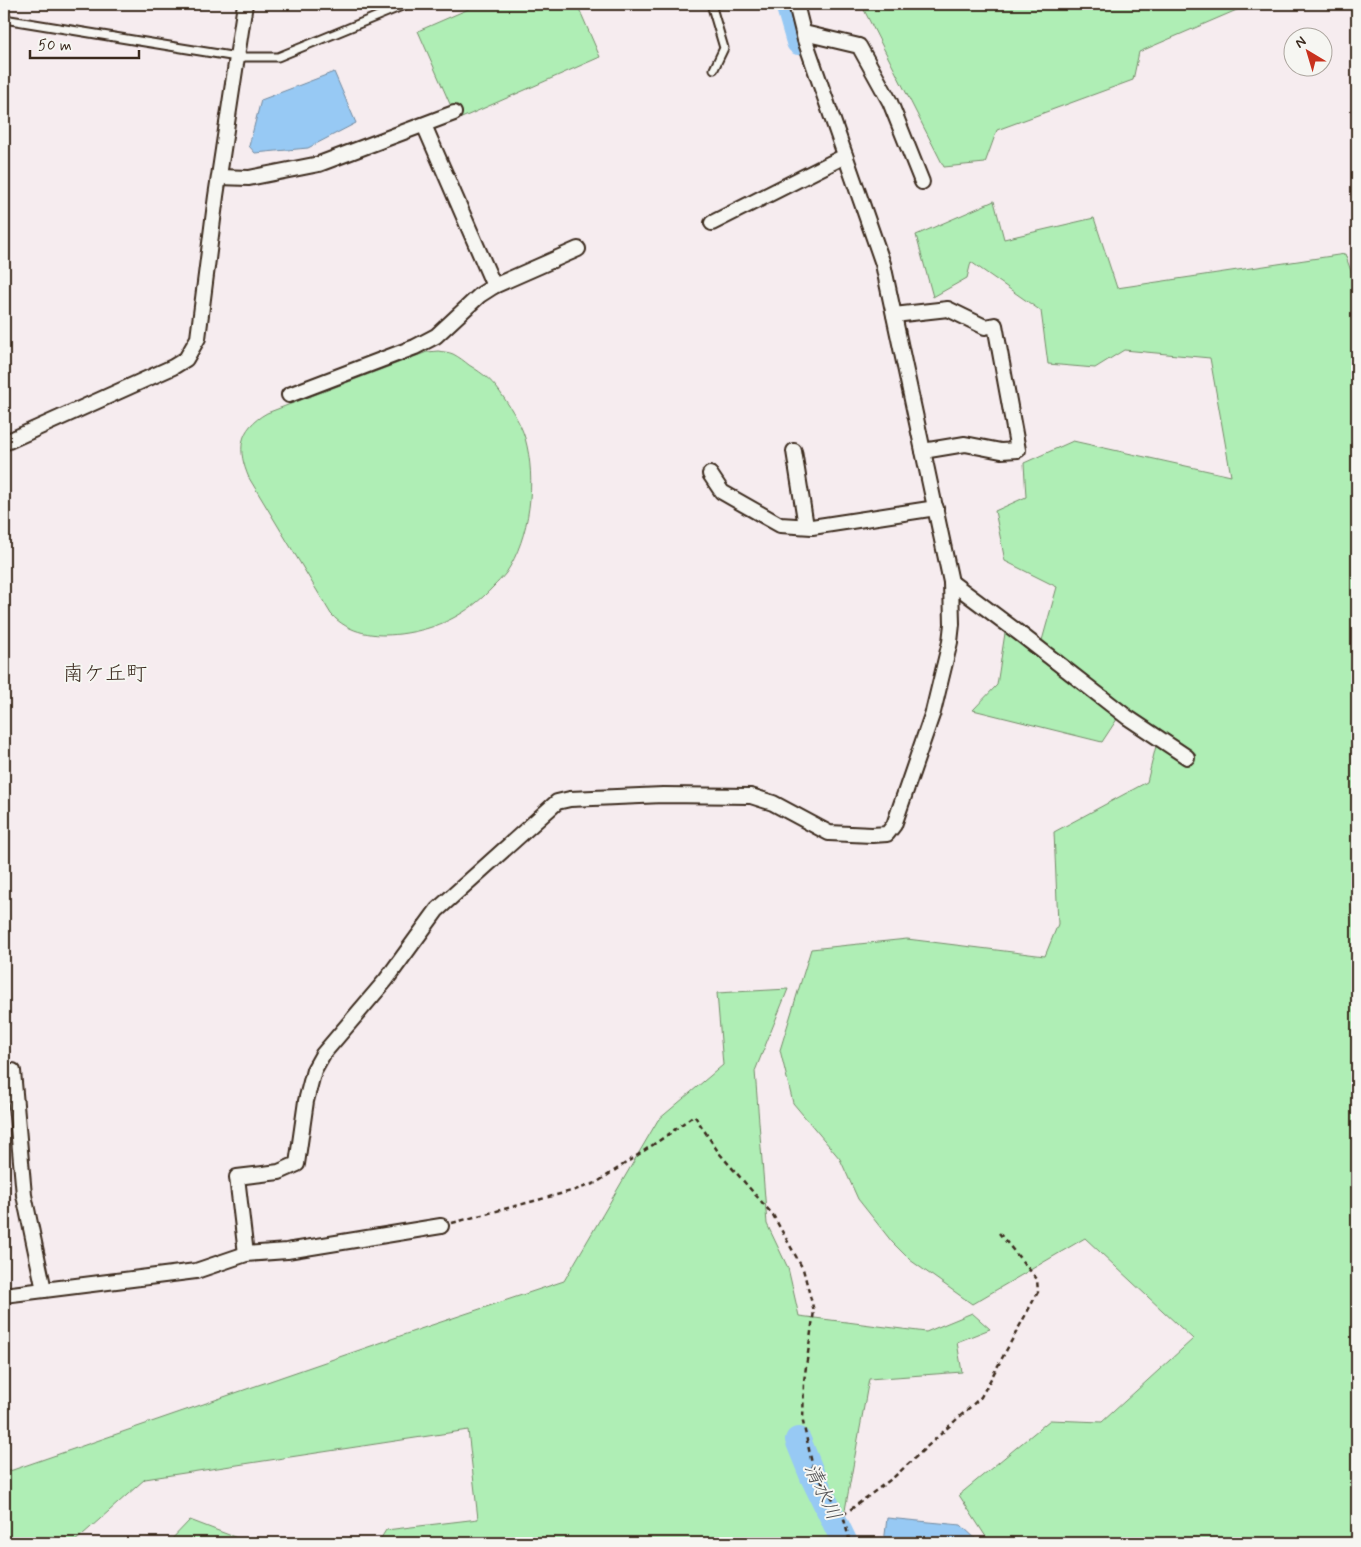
<svg xmlns="http://www.w3.org/2000/svg" width="1361" height="1547" font-family="Mynerve,'Klee One',sans-serif">
<style>
.green{fill:#afeeb5;stroke:#758c6a}
.water{fill:#97c9f4;stroke:#72899e}
.lines{fill:none;stroke-linecap:round;stroke-linejoin:round}
.river{stroke:#97c9f4;stroke-width:26}
.service-casing{stroke:#3b2a1e;stroke-width:11}
.minor-casing{stroke:#3b2a1e;stroke-width:18}
.path{stroke:#3b2a1e;stroke-width:2.5;stroke-dasharray:5 4;stroke-linecap:butt}
.service{stroke:#f6f6f2;stroke-width:7}
.minor{stroke:#f6f6f2;stroke-width:14}
.labels{text-anchor:middle;dominant-baseline:central;stroke-width:4;stroke-linejoin:round;paint-order:stroke}
.water-label{font-size:20px;font-style:italic;fill:#525254;stroke:#f6f6f2}
.quarter-label{font-size:21px;fill:#3b2a1e;stroke:#f6f6f2}
</style>
<rect width="100%" height="100%" fill="#f6ecef"/>
<filter id="ink" filterUnits="userSpaceOnUse"><feTurbulence type="fractalNoise" baseFrequency=".02" numOctaves="2"/><feDisplacementMap in="SourceGraphic" scale="10" xChannelSelector="R" yChannelSelector="G"/><feConvolveMatrix kernelMatrix="1 2 1 2 8 2 1 2 1" color-interpolation-filters="sRGB"/></filter>
<g filter="url(#ink)">
<g class="green">
<path d="M 480,4 L 577,4 L 600,57 L 457,120 L 418,31 Z"/>
<path d="M 861,4 L 1238,4 L 1239,9 L 1139,52 L 1133,80 L 997,130 L 985,163 L 944,167 Z"/>
<path d="M 994,201 L 1004,239 L 1094,218 L 1117,288 L 1345,254 L 1357,288 L 1357,1543 L 990,1543 L 959,1495 L 1050,1420 L 1102,1422 L 1193,1339 L 1085,1238 L 972,1304 L 910,1260 L 892,1242 L 858,1199 L 840,1159 L 793,1103 L 780,1050 L 811,949 L 907,939 L 1045,956 L 1058,924 L 1054,832 L 1147,782 L 1160,730 L 1125,707 L 1102,742 L 973,710 L 997,685 L 1005,633 L 1041,644 L 1057,587 L 1005,561 L 995,511 L 1026,497 L 1024,463 L 1073,441 L 1231,476 L 1210,358 L 1124,350 L 1095,368 L 1048,364 L 1041,311 L 971,262 L 967,278 L 933,297 L 916,235 Z"/>
<path d="M 438,351 C 443,352 449,352 453,354 C 459,357 464,361 469,365 C 485,375 493,381 504,398 C 512,410 521,424 525,438 C 537,480 530,537 506,573 C 502,578 497,583 493,587 C 467,615 438,629 400,634 C 375,637 349,634 331,614 L 249,478 C 237,450 238,429 267,413 L 427,352 Z"/>
<path d="M 788,989 L 755,1071 L 767,1224 L 788,1268 L 799,1316 L 926,1332 L 972,1313 L 990,1329 L 957,1342 L 962,1372 L 869,1379 L 839,1543 L 378,1543 L 386,1530 L 478,1519 L 468,1430 L 145,1479 L 73,1543 L 4,1543 L 4,1473 L 429,1326 L 564,1281 L 658,1120 L 723,1065 L 717,993 Z"/>
<path d="M 190,1520 L 250,1543 L 168,1543 Z"/>
</g>
<g class="water">
<path d="M 334,72 L 356,123 L 308,148 L 255,153 L 249,146 L 261,100 Z"/>
<path d="M 887,1518 L 961,1525 L 980,1543 L 884,1543 Z"/>
</g>
<g class="lines">
<g class="river">
<path d="M 788,4 L 799,42"/>
<path d="M 798,1440 L 813,1477 L 845,1543"/>
</g>
<defs>
<g id="service">
<path d="M 711,4 L 724,48 L 714,69"/>
<path d="M 4,19 L 237,57 L 278,57 L 407,4"/>
</g>
<g id="minor">
<path d="M 804,33 L 859,46 L 890,102 L 922,182"/>
<path d="M 424,125 L 494,286"/>
<path d="M 219,177 L 249,178 L 319,164 L 454,113"/>
<path d="M 712,223 L 845,156"/>
<path d="M 894,315 L 948,309 L 985,327 L 995,325 L 1018,450 L 1001,451 L 965,444 L 923,451"/>
<path d="M 289,395 L 415,347 L 436,336 L 480,295 L 494,286 L 578,249"/>
<path d="M 4,443 L 173,367 L 186,359 L 198,338 L 216,196 L 245,4"/>
<path d="M 794,451 L 806,526"/>
<path d="M 710,474 L 722,492 L 780,525 L 812,527 L 936,508"/>
<path d="M 951,582 L 1023,636 L 1127,717 L 1187,757"/>
<path d="M 13,1071 L 24,1195 L 44,1290"/>
<path d="M 246,1254 L 237,1177 L 279,1172 L 297,1164 L 306,1101 L 314,1070 L 323,1054 L 386,980 L 437,910 L 557,802 L 570,799 L 663,795 L 751,796 L 773,803 L 829,833 L 872,835 L 887,834 L 894,825 L 933,712 L 950,642 L 952,624 L 951,582 L 883,264 L 805,40 L 796,4"/>
<path d="M 4,1295 L 196,1271 L 246,1254 L 287,1251 L 441,1226"/>
</g>
</defs>
<use href="#service" class="service-casing"/>
<use href="#minor" class="minor-casing"/>
<g class="path">
<path d="M 452,1223 L 575,1190 L 596,1183 L 669,1134 L 694,1115 L 719,1153 L 773,1215 L 803,1269 L 814,1311 L 804,1381 L 803,1422 L 813,1468 L 843,1515 L 850,1543"/>
<path d="M 843,1515 L 894,1477 L 981,1397 L 1038,1292 L 1037,1279 L 999,1233"/>
</g>
<use href="#service" class="service"/>
<use href="#minor" class="minor"/>
</g>
</g>
<g class="labels">
<g class="water-label">
<text transform="translate(822 1492) rotate(65)">清水川</text>
</g>
<g class="quarter-label">
<text x="105" y="674">南ケ丘町</text>
</g>
</g>
<rect width="1361" height="1547" fill="none" stroke="#f6f6f2" stroke-width="20"/>
<rect x="10" y="10" width="1341" height="1527" fill="none" stroke="#3b2a1e" stroke-width="2" filter="url(#ink)"/>
<g transform="translate(1308 52) rotate(322)"><circle r="24" fill="#f6f6f2" stroke="#aba49d"/>
<path d="M0-4L9 19L0 12L-9 19Z" fill="#c8321e"/>
<text y="-8" font-size="14" font-weight="bold" text-anchor="middle" fill="#3b2a1e">N</text>
</g>
<path d="M30 50v8h109v-8" fill="none" stroke="#3b2a1e" stroke-width="2.5"/>
<text x="38" y="50" font-size="15" fill="#3b2a1e" stroke="#f6f6f2" stroke-width="4" paint-order="stroke">50 m</text>
</svg>
